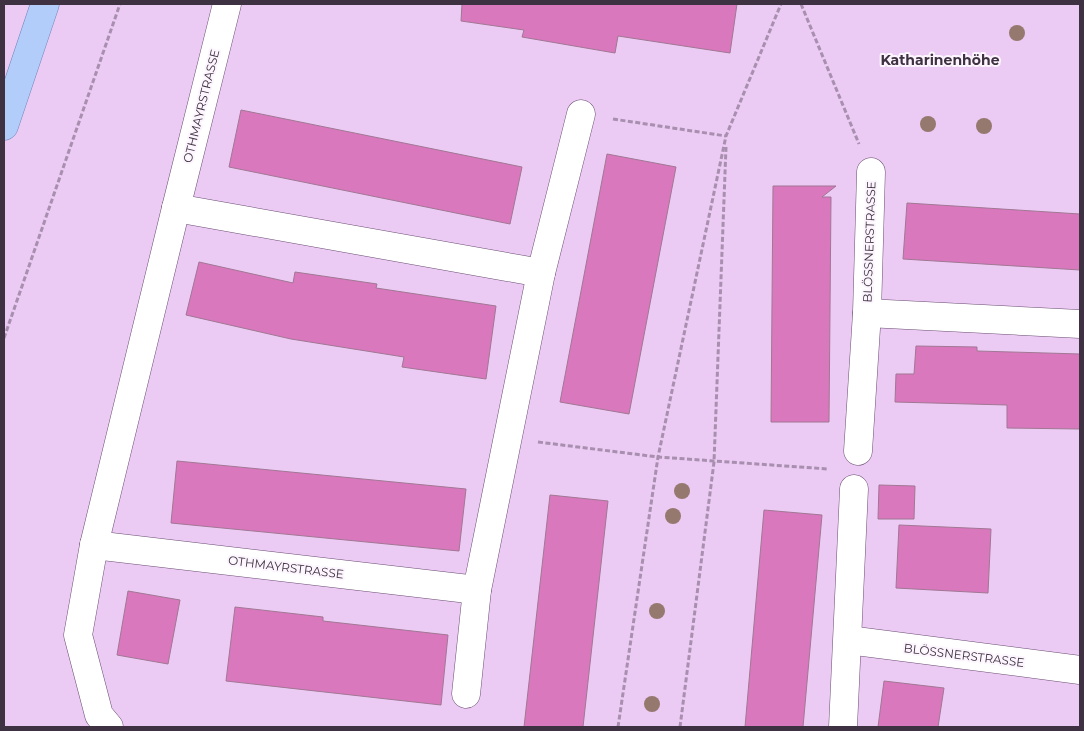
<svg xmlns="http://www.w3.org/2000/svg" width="1084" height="731" font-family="Montserrat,sans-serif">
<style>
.building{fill:#da78be;stroke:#a17794}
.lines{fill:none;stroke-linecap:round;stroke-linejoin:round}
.minor-casing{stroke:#6a4e72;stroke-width:29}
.major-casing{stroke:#6881b6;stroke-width:29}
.path{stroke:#a98faf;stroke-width:3;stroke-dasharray:5 2.5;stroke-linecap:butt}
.minor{stroke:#fff;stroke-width:28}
.major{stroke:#b2cdf9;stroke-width:28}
.tree{fill:#95786e}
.labels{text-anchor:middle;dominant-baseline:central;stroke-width:4;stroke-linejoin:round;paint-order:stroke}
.street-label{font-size:12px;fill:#3e3141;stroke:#fcf5fe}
.neighbourhood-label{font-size:14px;font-weight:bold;fill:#3e3141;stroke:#fcf5fe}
</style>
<rect width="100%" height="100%" fill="#ebcaf3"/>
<g class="building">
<path d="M 462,4 L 737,4 L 730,53 L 618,36 L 615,53 L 522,37 L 524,30 L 461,21 Z"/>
<path d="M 241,110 L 522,167 L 510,224 L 229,167 Z"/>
<path d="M 607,154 L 676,167 L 629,414 L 560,402 Z"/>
<path d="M 773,186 L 836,186 L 822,197 L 831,197 L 829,422 L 771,422 Z"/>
<path d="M 907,203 L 1080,214 L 1080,270 L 903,259 Z"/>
<path d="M 199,262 L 293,283 L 295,272 L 377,284 L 376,288 L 496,306 L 486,379 L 402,367 L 404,357 L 291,339 L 186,315 Z"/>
<path d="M 916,346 L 977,347 L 977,351 L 1080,354 L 1080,429 L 1007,428 L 1007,405 L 895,402 L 896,374 L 914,374 Z"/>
<path d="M 177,461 L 466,489 L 459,551 L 171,523 Z"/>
<path d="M 879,485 L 915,486 L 914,519 L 878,519 Z"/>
<path d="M 550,495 L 608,501 L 583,727 L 524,727 Z"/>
<path d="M 764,510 L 822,515 L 803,727 L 745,727 Z"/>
<path d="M 899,525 L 991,529 L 988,593 L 896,588 Z"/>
<path d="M 128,591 L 180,600 L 168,664 L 117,655 Z"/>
<path d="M 235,607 L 323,617 L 323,621 L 448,635 L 441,705 L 226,681 Z"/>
<path d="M 884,681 L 944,688 L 938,727 L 878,727 Z"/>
</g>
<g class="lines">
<defs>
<g id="minor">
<path d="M 176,208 L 541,273"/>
<path d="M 867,313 L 1080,324"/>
<path d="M 858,451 L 867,313 L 871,172"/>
<path d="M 94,545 L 477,590"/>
<path d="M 848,640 L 1080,670"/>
<path d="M 466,694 L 477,590 L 541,273 L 581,114"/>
<path d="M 109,727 L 99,715 L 78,635 L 94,545 L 176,208 L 227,4"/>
<path d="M 843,727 L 854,489"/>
</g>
<path id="major" d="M 4,126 L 45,4"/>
</defs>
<use href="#minor" class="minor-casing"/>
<use href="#major" class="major-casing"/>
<g class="path">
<path d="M 801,4 L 859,144"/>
<path d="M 613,119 L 726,136"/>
<path d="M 4,338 L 120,4"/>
<path d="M 538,442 L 658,457 L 828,469"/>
<path d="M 618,727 L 658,457 L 726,136 L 781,4"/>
<path d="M 680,727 L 714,462 L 726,147"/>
</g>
<use href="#minor" class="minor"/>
<use href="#major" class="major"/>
</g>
<g class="tree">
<circle cx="1017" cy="33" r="8"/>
<circle cx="928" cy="124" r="8"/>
<circle cx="984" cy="126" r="8"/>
<circle cx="682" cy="491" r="8"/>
<circle cx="673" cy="516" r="8"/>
<circle cx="657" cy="611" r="8"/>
<circle cx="652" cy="704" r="8"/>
</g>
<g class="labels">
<g class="street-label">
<text transform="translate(201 106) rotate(-76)">OTHMAYRSTRASSE</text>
<text transform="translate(869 242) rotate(-88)">BLÖSSNERSTRASSE</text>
<text transform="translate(286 567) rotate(7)">OTHMAYRSTRASSE</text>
<text transform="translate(964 655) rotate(7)">BLÖSSNERSTRASSE</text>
</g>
<g class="neighbourhood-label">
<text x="940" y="60">Katharinenhöhe</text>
</g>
</g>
<rect width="1084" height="731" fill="none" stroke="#3e3141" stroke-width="10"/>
</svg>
